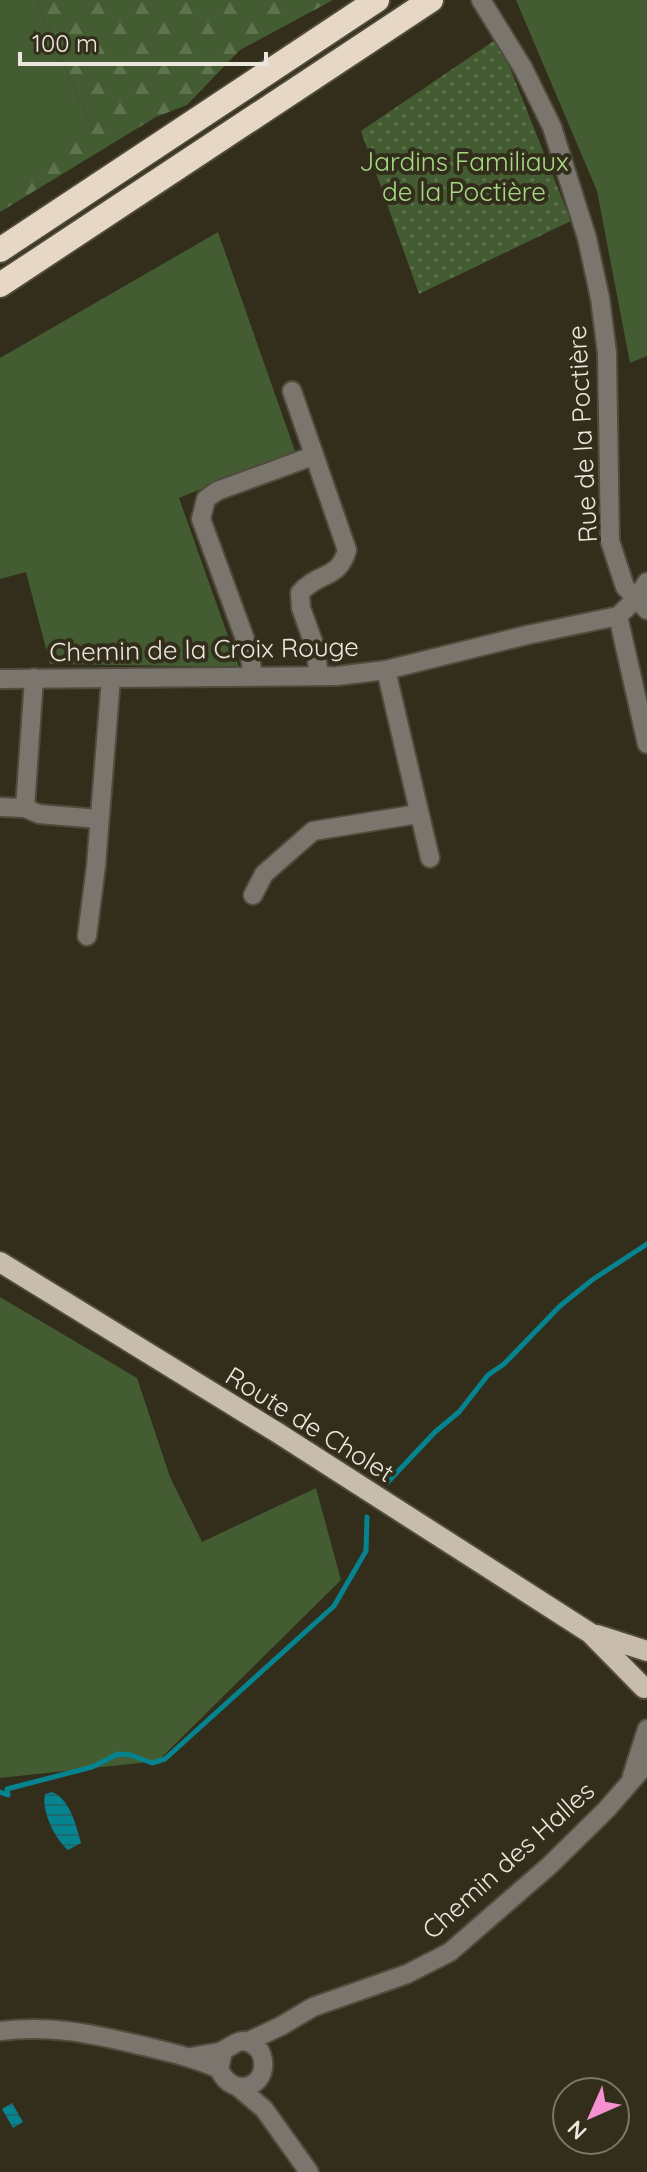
<svg xmlns="http://www.w3.org/2000/svg" width="647" height="2172" font-family="Quicksand,sans-serif">
<style>
.grass{fill:#435c31}
.forest{fill:url(#forest-firs)}
.garden{fill:url(#garden-dots)}
.water{fill:url(#water-rules)}
.lines{fill:none;stroke-linecap:round;stroke-linejoin:round}
.stream{stroke:#05838f;stroke-width:5}
.minor-casing{stroke:#504b3b;stroke-width:22}
.major-casing{stroke:#504b3b;stroke-width:24}
.highway-casing{stroke:#504b3b;stroke-width:28}
.minor{stroke:#7a756d;stroke-width:18}
.major{stroke:#c8bcac;stroke-width:20}
.highway{stroke:#e6d8c5;stroke-width:24}
.labels{text-anchor:middle;dominant-baseline:central;stroke-width:8;stroke-linejoin:round;paint-order:stroke}
.park-label{font-size:26px;fill:#a6d984;stroke:#332d1c}
.street-label{font-size:26px;fill:#ebe7dc;stroke:#332d1c}
</style>
<defs>
<pattern id="forest-firs" width="22" height="20" patternUnits="userSpaceOnUse" patternTransform="scale(2)"><rect width="22" height="20" fill="#435c31"/><path d="M5 1l3.5 6h-7zM16 11l3.5 6h-7z" fill="#5e734e"/></pattern>
<pattern id="garden-dots" width="8" height="8" patternUnits="userSpaceOnUse" patternTransform="scale(2)"><rect width="8" height="8" fill="#435c31"/><path d="M2 2h.1M6 6h.1" fill="none" stroke="#5e734e" stroke-width="1.8" stroke-linecap="round"/></pattern>
<pattern id="water-rules" width="6" height="5" patternUnits="userSpaceOnUse" patternTransform="scale(2)"><rect width="6" height="5" fill="#05838f"/><path d="M0 2.5h6" fill="none" stroke="#1f6a70"/></pattern>
</defs>
<rect width="100%" height="100%" fill="#332d1c"/>
<g class="grass">
<path d="M 0,0 L 36,0 L 92,128 L 0,196 Z"/>
<path d="M 516,0 L 647,0 L 647,356 L 630,363 L 597,191 Z"/>
<path d="M 218,232 L 295,451 L 179,498 L 239,667 L 50,664 L 26,572 L 0,579 L 0,358 Z"/>
<path d="M 0,1297 L 137,1378 L 170,1477 L 202,1542 L 316,1488 L 341,1580 L 158,1761 L 0,1778 Z"/>
</g>
<path class="forest" d="M 36,0 L 333,0 L 240,50 L 187,105 L 156,117 L 0,212 L 0,190 L 92,128 Z"/>
<path class="garden" d="M 498,38 L 571,221 L 419,294 L 361,131 Z"/>
<g class="water">
<path d="M 52,1792 C 70,1799 76,1825 81,1843 L 68,1850 C 55,1839 41,1811 45,1794 Z"/>
<path d="M 12,2103 L 23,2122 L 13,2128 L 2,2109 Z"/>
</g>
<g class="lines">
<g class="stream">
<path d="M 387,1483 L 435,1432 L 459,1412 L 488,1375 L 504,1364 L 560,1306 L 592,1280 L 647,1244"/>
<path d="M 0,1792 L 8,1795 L 7,1789 L 92,1767 L 118,1754 L 131,1755 L 152,1763 L 165,1759 L 334,1606 L 366,1551 L 367,1517"/>
</g>
<defs>
<g id="minor">
<path d="M 481,0 L 523,68 L 552,127 L 587,238 L 600,298 L 607,353 L 610,541 L 625,587 L 647,610"/>
<path d="M 292,391 L 347,550 C 339,580 317,572 300,593 L 301,608 L 315,647 L 319,676"/>
<path d="M 618,616 L 647,744"/>
<path d="M 386,670 L 430,858"/>
<path d="M 253,676 L 249,650 L 201,519 L 206,499 L 217,491 L 313,456"/>
<path d="M 0,679 L 337,676 L 386,670 L 527,635 L 618,616 L 636,599 L 647,582"/>
<path d="M 0,807 L 25,808 L 39,814 L 99,819"/>
<path d="M 25,808 L 34,678"/>
<path d="M 253,895 L 264,874 L 313,831 L 418,814"/>
<path d="M 87,936 L 96,866 L 111,678"/>
<path d="M 632,1776 L 647,1729"/>
<path d="M 0,2031 C 48,2025 89,2033 135,2044 C 165,2051 192,2057 219,2069"/>
<path d="M 247,2042 L 281,2026 L 313,2007 L 407,1974 L 450,1952 L 549,1866 L 607,1809 L 647,1763"/>
<path d="M 192,2057 C 200,2055 210,2054 219,2052 C 236,2046 241,2031 260,2051 C 275,2084 234,2103 219,2069 L 223,2051"/>
<path d="M 238,2087 L 264,2109 L 309,2172"/>
</g>
<g id="major">
<path d="M 0,1262 L 278,1433 L 590,1633 L 644,1688"/>
<path d="M 597,1635 L 647,1651"/>
</g>
<g id="highway">
<path d="M 0,250 L 377,0"/>
<path d="M 0,285 L 431,0"/>
</g>
</defs>
<use href="#minor" class="minor-casing"/>
<use href="#major" class="major-casing"/>
<use href="#highway" class="highway-casing"/>
<use href="#minor" class="minor"/>
<use href="#major" class="major"/>
<use href="#highway" class="highway"/>
</g>
<g class="labels">
<g class="park-label">
<text x="464" y="161">Jardins Familiaux<tspan x="464" dy="30">de la Poctière</tspan></text>
</g>
<g class="street-label">
<text transform="translate(582 434) rotate(-93)">Rue de la Poctière</text>
<text transform="translate(204 649) rotate(-1)">Chemin de la Croix Rouge</text>
<text transform="translate(310 1424) rotate(32)">Route de Cholet</text>
<text transform="translate(508 1860) rotate(-42)">Chemin des Halles</text>
</g>
</g>
<g transform="translate(591 2116) rotate(225)"><circle r="38" fill="#332d1c" stroke="#7d7769" stroke-width="2"/>
<path d="M0-6L14 30L0 20L-14 30Z" fill="#f590d1"/>
<text y="-12" font-size="22" font-weight="bold" text-anchor="middle" fill="#ebe7dc">N</text>
</g>
<path d="M20 52v12h246v-12" fill="none" stroke="#ebe7dc" stroke-width="4"/>
<text x="32" y="52" font-size="24" fill="#ebe7dc" stroke="#332d1c" stroke-width="6" paint-order="stroke">100 m</text>
</svg>
